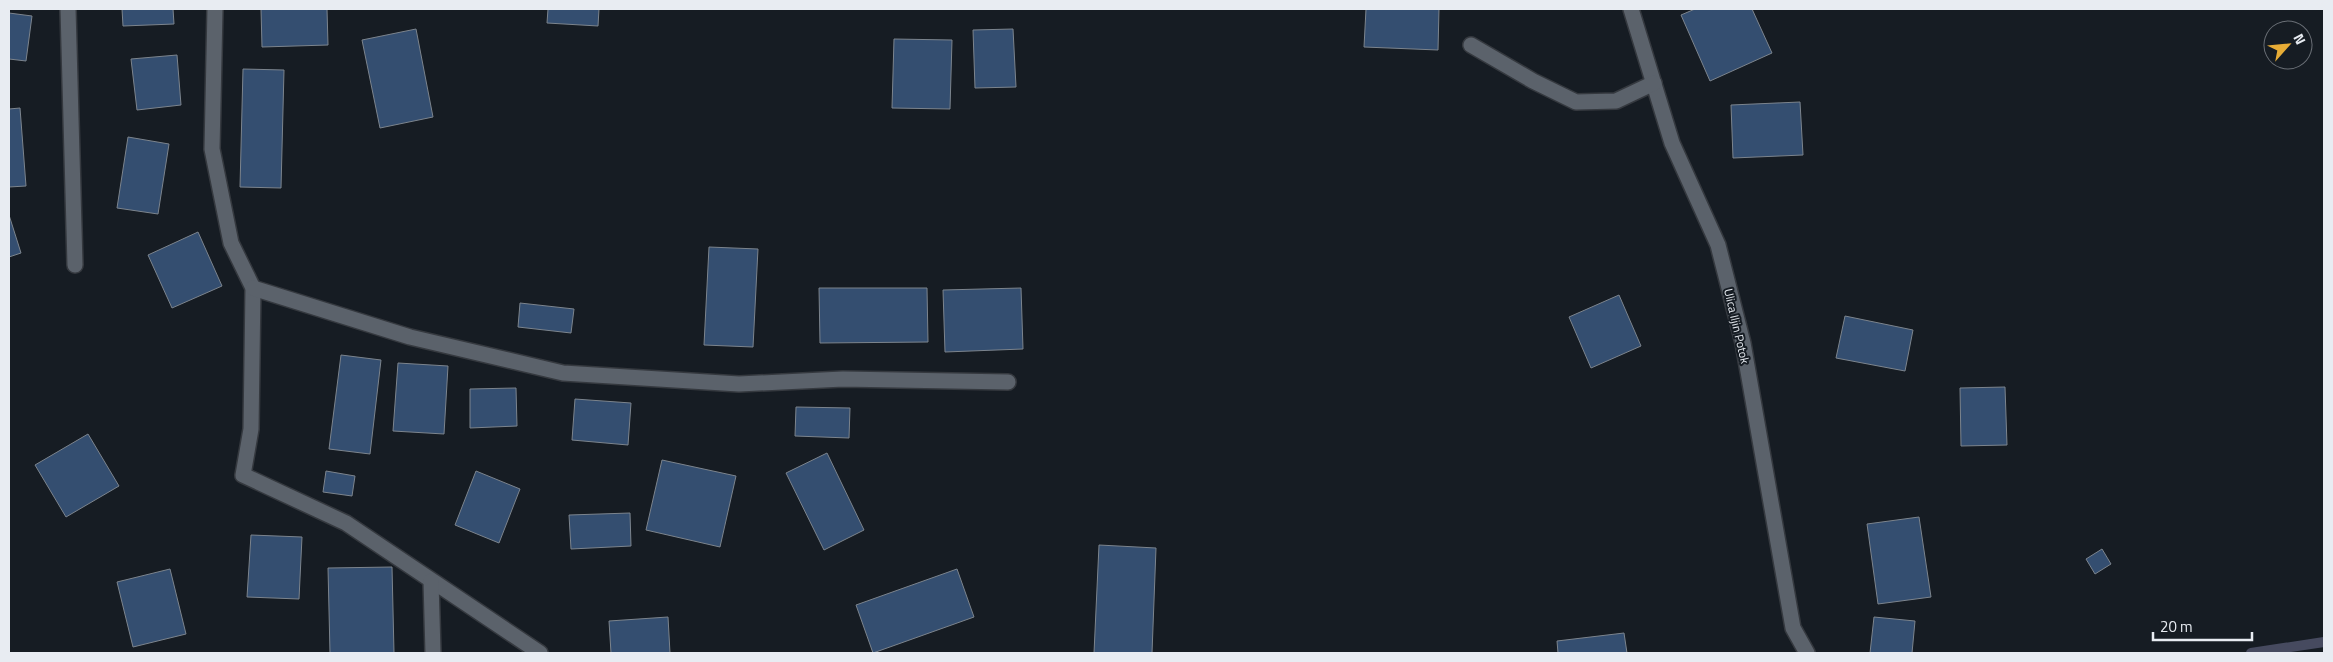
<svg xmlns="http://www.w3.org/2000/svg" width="2333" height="662" font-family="'Titillium Web',sans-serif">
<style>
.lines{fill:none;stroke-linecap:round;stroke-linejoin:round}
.stream{stroke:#464a5f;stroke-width:10}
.building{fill:#344e70;stroke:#7c848d}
.minor-casing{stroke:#35393f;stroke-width:18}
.minor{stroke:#5b626b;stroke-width:15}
.labels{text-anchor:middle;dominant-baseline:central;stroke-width:4;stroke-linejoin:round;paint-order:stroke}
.street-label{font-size:12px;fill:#e8ecf2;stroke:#161c23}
</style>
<rect width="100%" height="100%" fill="#161c23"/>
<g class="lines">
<path class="stream" d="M 2251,653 L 2324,642"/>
</g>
<g class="building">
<path d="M 122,9 L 173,9 L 174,24 L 123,26 Z"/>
<path d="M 261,9 L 327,9 L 328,45 L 262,47 Z"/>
<path d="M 548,9 L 599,9 L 598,26 L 547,23 Z"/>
<path d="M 1366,9 L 1439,9 L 1438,50 L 1364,47 Z"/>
<path d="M 1695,9 L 1752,9 L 1772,53 L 1710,81 L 1681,15 Z"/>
<path d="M 9,13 L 32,16 L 26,61 L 9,59 Z"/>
<path d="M 416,29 L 433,117 L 380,128 L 362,40 Z"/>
<path d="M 1013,29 L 1016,87 L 975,88 L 973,30 Z"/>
<path d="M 894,39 L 952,40 L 950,109 L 892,108 Z"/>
<path d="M 177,55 L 181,105 L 137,110 L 131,59 Z"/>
<path d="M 243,69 L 284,70 L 281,188 L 240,187 Z"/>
<path d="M 1800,102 L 1803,155 L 1733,158 L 1731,105 Z"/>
<path d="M 20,108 L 26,186 L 9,187 L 9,109 Z"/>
<path d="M 128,137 L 169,144 L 158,214 L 117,208 Z"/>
<path d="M 9,215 L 21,253 L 9,257 Z"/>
<path d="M 198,232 L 222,286 L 172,308 L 148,255 Z"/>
<path d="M 709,247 L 758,249 L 753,347 L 704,345 Z"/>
<path d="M 819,288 L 927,288 L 928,342 L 820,343 Z"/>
<path d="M 1021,288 L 1023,349 L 945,352 L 943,290 Z"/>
<path d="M 1619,295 L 1641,346 L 1591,368 L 1569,317 Z"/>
<path d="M 520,303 L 574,309 L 571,333 L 518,327 Z"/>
<path d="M 1845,316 L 1913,330 L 1905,371 L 1836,358 Z"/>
<path d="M 341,355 L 381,360 L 370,454 L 329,449 Z"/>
<path d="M 398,363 L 448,366 L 444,434 L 393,431 Z"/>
<path d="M 2005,387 L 2007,445 L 1961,446 L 1960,388 Z"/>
<path d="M 516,388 L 517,426 L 470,428 L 470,389 Z"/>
<path d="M 575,399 L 631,403 L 628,445 L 572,440 Z"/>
<path d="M 796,407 L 850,408 L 849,438 L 795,436 Z"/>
<path d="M 88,434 L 119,486 L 66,517 L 35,465 Z"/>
<path d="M 827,453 L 864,530 L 824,550 L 786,473 Z"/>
<path d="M 662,460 L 736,476 L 720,547 L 646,530 Z"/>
<path d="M 326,471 L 355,476 L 352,496 L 323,492 Z"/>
<path d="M 476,471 L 520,489 L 499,543 L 455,525 Z"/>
<path d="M 630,513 L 631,546 L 571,549 L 569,515 Z"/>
<path d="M 1919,517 L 1931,597 L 1878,604 L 1867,524 Z"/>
<path d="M 251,535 L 302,537 L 299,599 L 247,597 Z"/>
<path d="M 1099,545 L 1156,548 L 1152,653 L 1094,653 Z"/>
<path d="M 2102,549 L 2111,564 L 2095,574 L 2086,559 Z"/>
<path d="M 392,567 L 394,653 L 330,653 L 328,568 Z"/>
<path d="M 170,569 L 186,634 L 133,647 L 117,582 Z"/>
<path d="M 957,569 L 974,617 L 873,653 L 856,605 Z"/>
<path d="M 668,617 L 670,653 L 611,653 L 609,621 Z"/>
<path d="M 1874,617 L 1915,621 L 1912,653 L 1870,653 Z"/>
<path d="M 1624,633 L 1627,653 L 1558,653 L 1557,641 Z"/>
</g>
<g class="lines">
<defs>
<g id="minor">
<path d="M 68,9 L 75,265"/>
<path d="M 215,9 L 212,149 L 231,243 L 253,288 L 251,429 L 243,475 L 346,523 L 540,653"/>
<path d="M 1631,9 L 1672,143 L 1718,245 L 1743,343 L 1793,628 L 1807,653"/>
<path d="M 1471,45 L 1533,81 L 1576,102 L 1616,101 L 1654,83"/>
<path d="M 253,288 L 410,337 L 563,373 L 739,384 L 843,379 L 1008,382"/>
<path d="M 431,581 L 433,653"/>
</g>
</defs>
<use href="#minor" class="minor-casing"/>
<use href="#minor" class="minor"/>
</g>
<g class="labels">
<g class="street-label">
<text transform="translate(1737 326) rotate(77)">Ulica Iljin Potok</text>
</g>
</g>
<rect width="2333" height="662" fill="none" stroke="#e8ecf2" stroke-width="20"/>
<g transform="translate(2288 45) rotate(63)"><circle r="24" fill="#161c23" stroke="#6a6f76"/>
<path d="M0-4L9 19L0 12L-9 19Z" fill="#e7ac36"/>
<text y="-8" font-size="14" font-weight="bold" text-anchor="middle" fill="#e8ecf2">N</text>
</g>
<path d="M2153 632v8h99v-8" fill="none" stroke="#e8ecf2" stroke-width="2.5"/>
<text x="2160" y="632" font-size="15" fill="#e8ecf2" stroke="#161c23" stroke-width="4" paint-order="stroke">20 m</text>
</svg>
